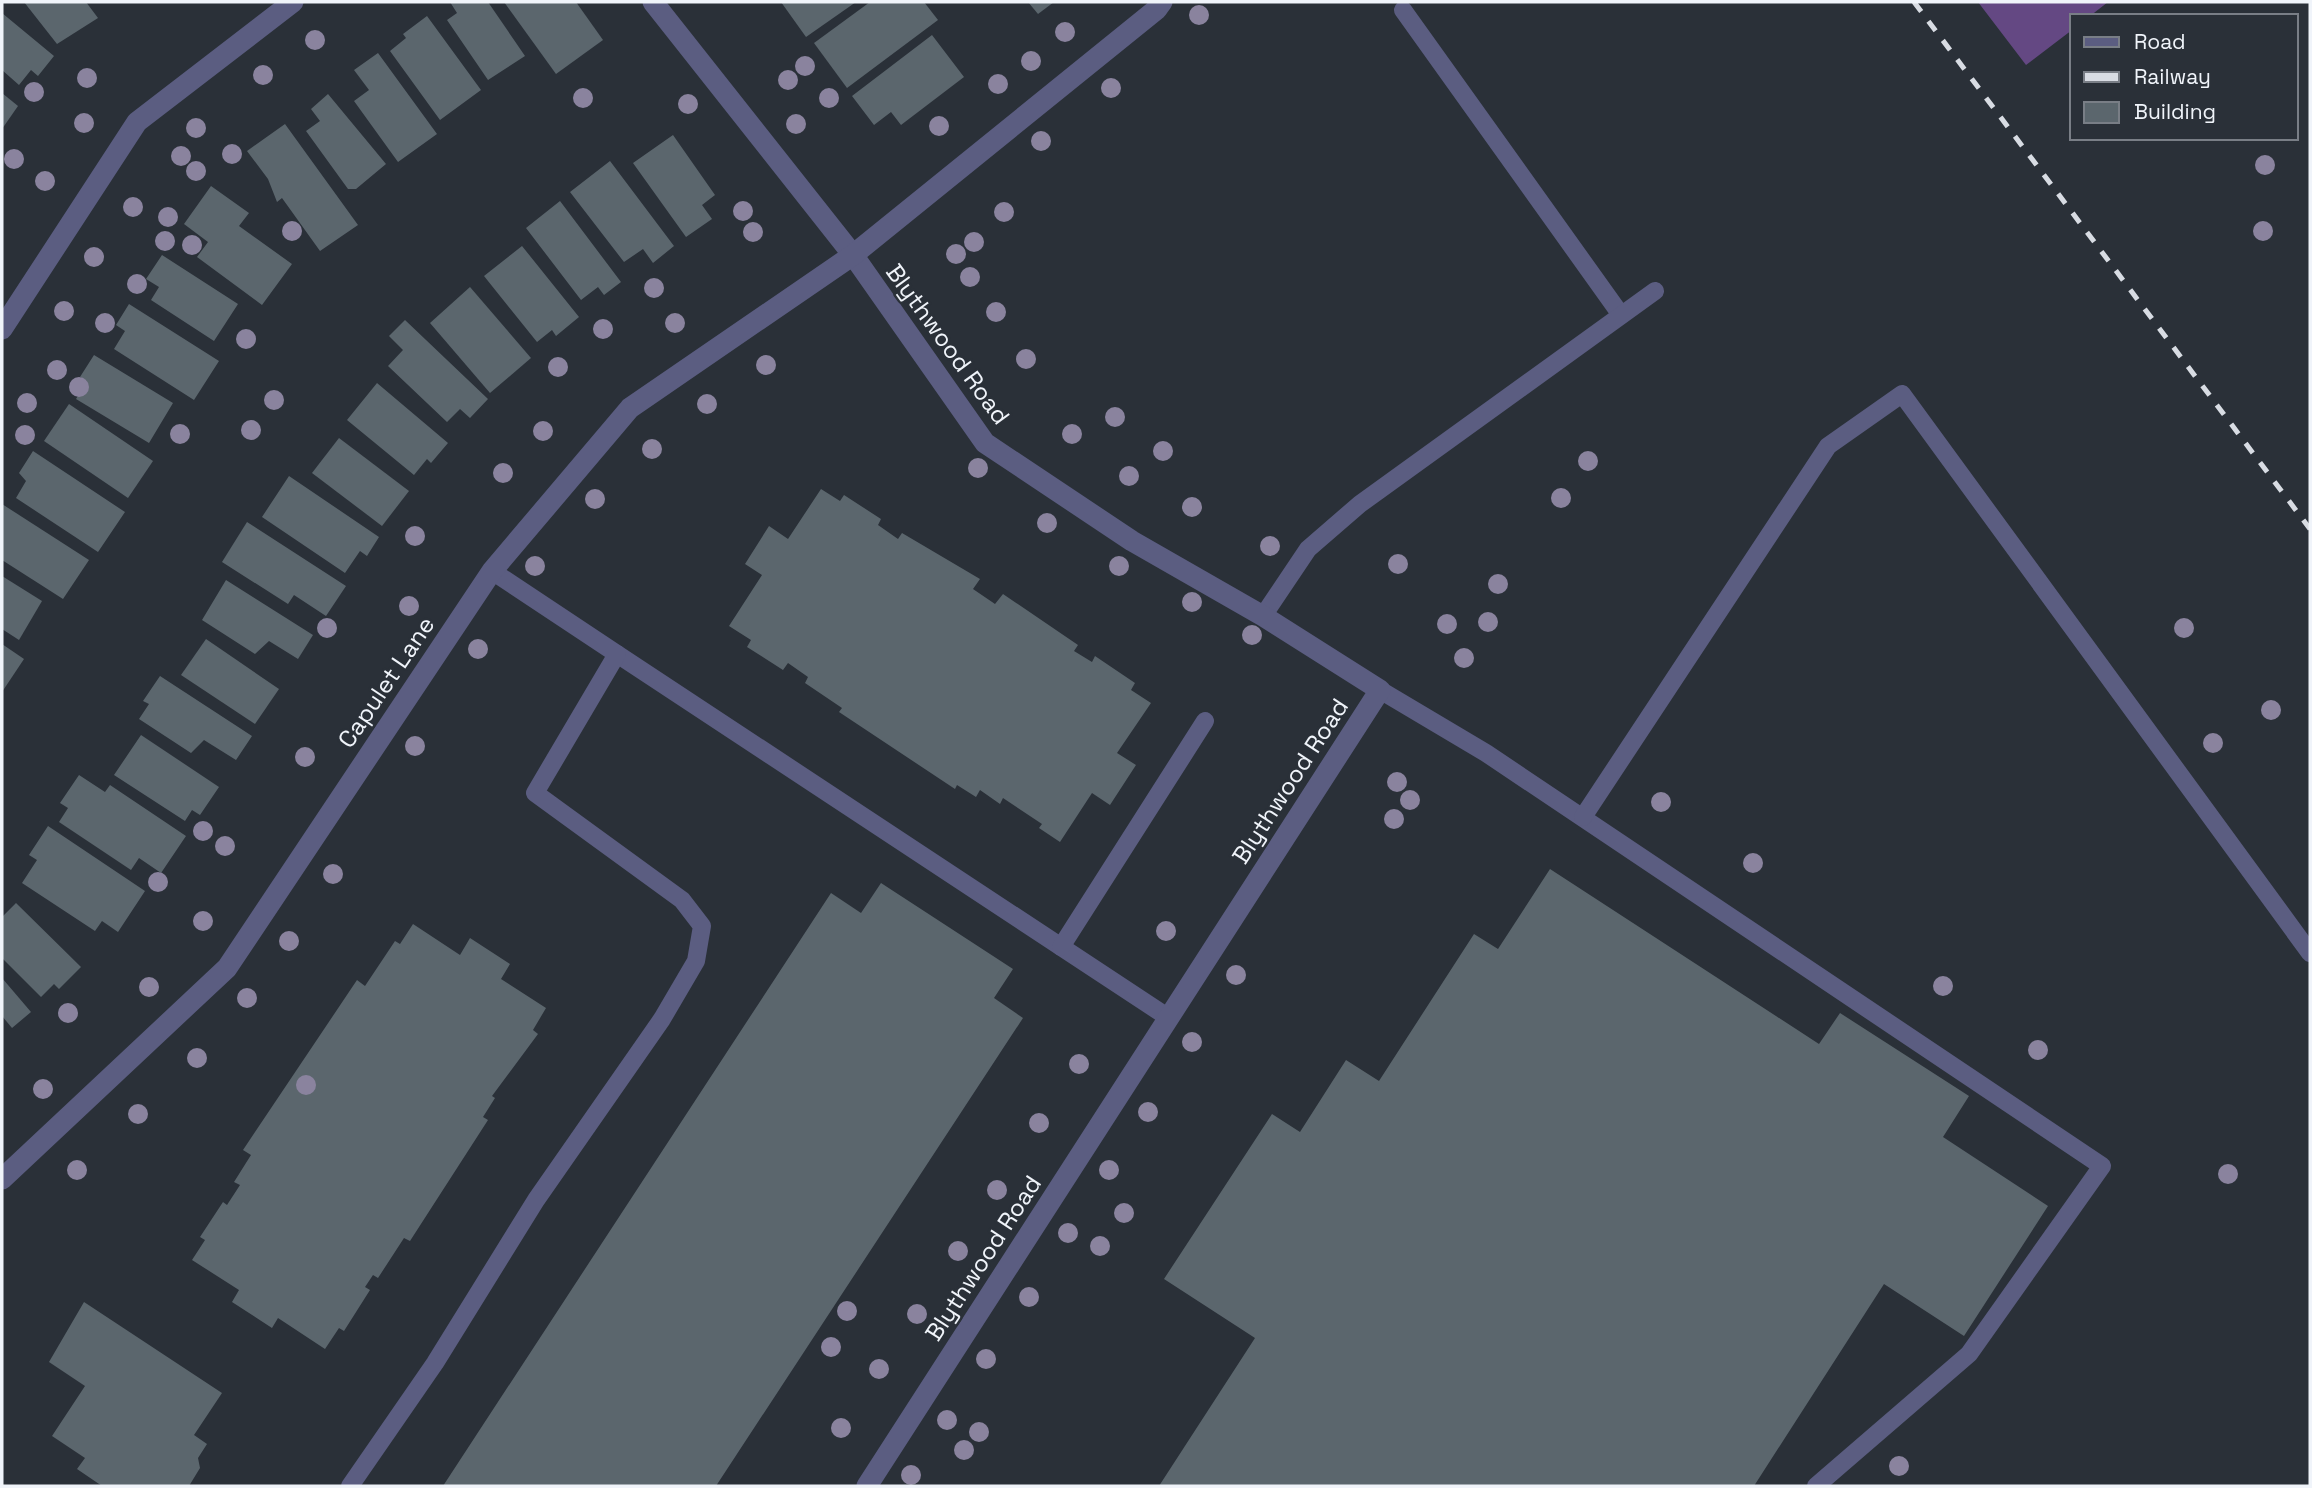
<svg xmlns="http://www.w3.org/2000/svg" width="2312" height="1488" font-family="'Space Grotesk',sans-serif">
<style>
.green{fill:#644883}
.building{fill:#5b666d}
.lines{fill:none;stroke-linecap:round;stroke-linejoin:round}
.lane{stroke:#5b5d81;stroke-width:18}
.street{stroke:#5b5d81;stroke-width:21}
.rail{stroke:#d8dce3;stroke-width:5;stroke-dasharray:12 12;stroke-linecap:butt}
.tree{fill:#8a839e}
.labels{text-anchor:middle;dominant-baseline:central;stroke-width:5;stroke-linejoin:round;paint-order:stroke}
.street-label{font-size:24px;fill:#f0f4fa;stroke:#2a3038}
</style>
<rect width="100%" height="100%" fill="#2a3038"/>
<path class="green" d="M 1978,2 L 2108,2 L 2090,16 L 2072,16 L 2072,30 L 2026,65 Z"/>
<g class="building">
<path d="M 24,2 L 86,2 L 98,18 L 57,44 Z"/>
<path d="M 450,2 L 488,2 L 525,56 L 488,80 L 447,20 L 457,13 Z"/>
<path d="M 504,2 L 576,2 L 603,40 L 556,74 Z"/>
<path d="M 781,2 L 856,2 L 806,37 Z"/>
<path d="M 870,2 L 924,2 L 938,20 L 847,88 L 814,43 Z"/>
<path d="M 1028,2 L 1054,2 L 1038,14 Z"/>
<path d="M 2,13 L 54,56 L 38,76 L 31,70 L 19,85 L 2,70 Z"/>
<path d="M 427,16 L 481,90 L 440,120 L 390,51 L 406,38 L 403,34 Z"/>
<path d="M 932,35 L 964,77 L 901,125 L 891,112 L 874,125 L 852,96 Z"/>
<path d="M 378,53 L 437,134 L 398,162 L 354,101 L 369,90 L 354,70 Z"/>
<path d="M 2,93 L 18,106 L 2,129 Z"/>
<path d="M 328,94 L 386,164 L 356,189 L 348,189 L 306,131 L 320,121 L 311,109 Z"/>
<path d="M 285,124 L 358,225 L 320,251 L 282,198 L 277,202 L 268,179 L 247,151 Z"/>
<path d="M 673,135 L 715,195 L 702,205 L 712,219 L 686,237 L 633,163 Z"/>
<path d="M 610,161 L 674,246 L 653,263 L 643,249 L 624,262 L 570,192 Z"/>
<path d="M 211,186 L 249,213 L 239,226 L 292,264 L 262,305 L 197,257 L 208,242 L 184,224 Z"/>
<path d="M 560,201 L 621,282 L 604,295 L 598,287 L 581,300 L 526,228 Z"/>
<path d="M 522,246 L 579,317 L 556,336 L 552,330 L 537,342 L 484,276 Z"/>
<path d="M 162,255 L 238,304 L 214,341 L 151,300 L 159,287 L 146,279 Z"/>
<path d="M 470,287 L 531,358 L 490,393 L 430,323 Z"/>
<path d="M 129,304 L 219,361 L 194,400 L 114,349 L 125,331 L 116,325 Z"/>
<path d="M 405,320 L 488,399 L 470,418 L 460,409 L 447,422 L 388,366 L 403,350 L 389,336 Z"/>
<path d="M 94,355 L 173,403 L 149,443 L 76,399 L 87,381 L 80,377 Z"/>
<path d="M 377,383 L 448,443 L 431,463 L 427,459 L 414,475 L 347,420 Z"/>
<path d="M 69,404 L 153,461 L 128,498 L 44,441 Z"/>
<path d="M 339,438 L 409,491 L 382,526 L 312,473 Z"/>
<path d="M 33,451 L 125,512 L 98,552 L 16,498 L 26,481 L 19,473 Z"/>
<path d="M 289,476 L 379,537 L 367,556 L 360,551 L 345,573 L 262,517 Z"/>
<path d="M 821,489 L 840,501 L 844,495 L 881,519 L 878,525 L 898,539 L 902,533 L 980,579 L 973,589 L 995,604 L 1003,594 L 1078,645 L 1074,651 L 1092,662 L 1095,656 L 1135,683 L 1131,690 L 1151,703 L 1117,753 L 1136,765 L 1110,805 L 1092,793 L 1060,842 L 1039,828 L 1042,824 L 1003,798 L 1000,804 L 980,790 L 976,797 L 957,785 L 955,789 L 839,712 L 842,708 L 805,683 L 808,677 L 788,663 L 783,670 L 747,647 L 751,640 L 729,626 L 762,575 L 745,564 L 769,526 L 788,539 Z"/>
<path d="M 2,504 L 89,560 L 63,599 L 2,560 Z"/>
<path d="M 247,522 L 346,586 L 326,616 L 294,595 L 288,604 L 222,562 Z"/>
<path d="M 2,576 L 42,601 L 19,640 L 2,629 Z"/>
<path d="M 226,580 L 313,635 L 298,659 L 269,641 L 255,654 L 202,620 Z"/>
<path d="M 206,639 L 279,689 L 255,724 L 181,675 Z"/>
<path d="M 2,644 L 24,659 L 2,692 Z"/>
<path d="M 160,676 L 252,736 L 236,760 L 204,740 L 191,753 L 139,719 L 149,704 L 143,701 Z"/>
<path d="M 141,735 L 219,787 L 200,815 L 192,810 L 185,821 L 114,775 Z"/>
<path d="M 79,775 L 105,792 L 110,785 L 186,836 L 161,873 L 139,858 L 131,870 L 59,822 L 68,808 L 60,803 Z"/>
<path d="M 48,826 L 145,891 L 118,932 L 102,921 L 95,931 L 22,883 L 37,860 L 29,855 Z"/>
<path d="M 1550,869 L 1819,1044 L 1840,1013 L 1969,1096 L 1943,1137 L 2048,1206 L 1964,1336 L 1884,1284 L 1754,1486 L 1159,1486 L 1255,1338 L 1164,1279 L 1272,1114 L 1300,1132 L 1346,1060 L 1379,1081 L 1474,934 L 1498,949 Z"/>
<path d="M 881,883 L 1013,969 L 994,998 L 1023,1018 L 716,1486 L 443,1486 L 831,893 L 861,913 Z"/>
<path d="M 16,903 L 81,967 L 59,989 L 54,984 L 41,997 L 2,958 L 2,917 Z"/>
<path d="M 413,924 L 460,955 L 470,938 L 510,964 L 501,979 L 546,1008 L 533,1030 L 538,1034 L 492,1096 L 495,1098 L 483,1117 L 488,1120 L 410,1241 L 404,1238 L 378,1278 L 373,1275 L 365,1287 L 370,1290 L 344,1331 L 339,1328 L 325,1349 L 278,1318 L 272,1328 L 232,1302 L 239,1290 L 192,1260 L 205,1240 L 200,1237 L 223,1202 L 227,1205 L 240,1185 L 234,1182 L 251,1155 L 243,1150 L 357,980 L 365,986 L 395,941 L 400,944 Z"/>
<path d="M 2,978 L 31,1012 L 12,1028 L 2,1016 Z"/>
<path d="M 84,1302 L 222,1393 L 194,1435 L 207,1444 L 198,1458 L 200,1468 L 189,1486 L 102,1486 L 77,1469 L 85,1458 L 52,1436 L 85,1386 L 49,1362 Z"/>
</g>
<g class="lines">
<g class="lane">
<path d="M 1403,10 L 1621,315"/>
<path d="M 1263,616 L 1308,549 L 1360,504 L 1655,291"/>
<path d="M 617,654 L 1169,1018"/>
<path d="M 1380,690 L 1486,753 L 2102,1166 L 1969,1354 L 1816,1486"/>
<path d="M 1583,817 L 1828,446 L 1902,394 L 2310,953"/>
<path d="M 1061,947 L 1205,721"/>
<path d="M 350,1486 L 435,1363 L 536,1200 L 662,1019 L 696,961 L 702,926 L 682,900 L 535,793 L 617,654 L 492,571"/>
</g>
<g class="street">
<path d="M 653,2 L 853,255 L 985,443 L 1132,541 L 1263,616 L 1380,690 L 867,1486"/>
<path d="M 2,329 L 137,122 L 293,2"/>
<path d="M 2,1179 L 227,968 L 492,571 L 630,408 L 853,255 L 1157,9 L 1162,2"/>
</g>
<path class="rail" d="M 1914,2 L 2310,529"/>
</g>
<g class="tree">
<circle cx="1199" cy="15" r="10"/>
<circle cx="1065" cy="32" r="10"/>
<circle cx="315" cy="40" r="10"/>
<circle cx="1031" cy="61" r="10"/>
<circle cx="805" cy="66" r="10"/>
<circle cx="263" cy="75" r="10"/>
<circle cx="87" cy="78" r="10"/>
<circle cx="788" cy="80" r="10"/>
<circle cx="998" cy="84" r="10"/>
<circle cx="1111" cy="88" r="10"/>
<circle cx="34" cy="92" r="10"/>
<circle cx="583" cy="98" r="10"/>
<circle cx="829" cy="98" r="10"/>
<circle cx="688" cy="104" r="10"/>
<circle cx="84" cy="123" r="10"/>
<circle cx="796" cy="124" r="10"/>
<circle cx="939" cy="126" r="10"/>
<circle cx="196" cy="128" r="10"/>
<circle cx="1041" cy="141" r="10"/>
<circle cx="232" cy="154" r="10"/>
<circle cx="181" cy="156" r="10"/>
<circle cx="14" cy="159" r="10"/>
<circle cx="2265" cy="165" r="10"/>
<circle cx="196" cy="171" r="10"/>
<circle cx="45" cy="181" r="10"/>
<circle cx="133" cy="207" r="10"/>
<circle cx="743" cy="211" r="10"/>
<circle cx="1004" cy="212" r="10"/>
<circle cx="168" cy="217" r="10"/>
<circle cx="292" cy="231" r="10"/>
<circle cx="2263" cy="231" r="10"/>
<circle cx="753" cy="232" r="10"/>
<circle cx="165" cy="241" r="10"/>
<circle cx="974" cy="242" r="10"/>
<circle cx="192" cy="245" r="10"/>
<circle cx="956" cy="254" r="10"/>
<circle cx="94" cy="257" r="10"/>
<circle cx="970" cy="277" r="10"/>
<circle cx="137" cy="284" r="10"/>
<circle cx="654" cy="288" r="10"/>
<circle cx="64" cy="311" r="10"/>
<circle cx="996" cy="312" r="10"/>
<circle cx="105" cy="323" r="10"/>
<circle cx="675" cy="323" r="10"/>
<circle cx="603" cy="329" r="10"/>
<circle cx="246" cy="339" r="10"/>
<circle cx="1026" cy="359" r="10"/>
<circle cx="766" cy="365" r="10"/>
<circle cx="558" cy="367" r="10"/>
<circle cx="57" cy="370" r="10"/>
<circle cx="79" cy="387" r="10"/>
<circle cx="274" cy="400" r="10"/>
<circle cx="27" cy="403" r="10"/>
<circle cx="707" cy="404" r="10"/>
<circle cx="1115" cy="417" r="10"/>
<circle cx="251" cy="430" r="10"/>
<circle cx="543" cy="431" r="10"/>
<circle cx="180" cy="434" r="10"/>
<circle cx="1072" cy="434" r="10"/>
<circle cx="25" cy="435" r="10"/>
<circle cx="652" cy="449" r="10"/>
<circle cx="1163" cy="451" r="10"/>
<circle cx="1588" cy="461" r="10"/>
<circle cx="978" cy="468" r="10"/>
<circle cx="503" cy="473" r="10"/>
<circle cx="1129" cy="476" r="10"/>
<circle cx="1561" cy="498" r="10"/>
<circle cx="595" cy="499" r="10"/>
<circle cx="1192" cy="507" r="10"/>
<circle cx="1047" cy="523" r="10"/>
<circle cx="415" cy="536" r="10"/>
<circle cx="1270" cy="546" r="10"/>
<circle cx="1398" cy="564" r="10"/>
<circle cx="535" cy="566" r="10"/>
<circle cx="1119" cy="566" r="10"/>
<circle cx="1498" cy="584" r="10"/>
<circle cx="1192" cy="602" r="10"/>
<circle cx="409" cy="606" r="10"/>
<circle cx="1488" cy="622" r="10"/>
<circle cx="1447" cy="624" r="10"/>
<circle cx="327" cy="628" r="10"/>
<circle cx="2184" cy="628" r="10"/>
<circle cx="1252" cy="635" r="10"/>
<circle cx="478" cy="649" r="10"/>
<circle cx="1464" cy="658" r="10"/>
<circle cx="2271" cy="710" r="10"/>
<circle cx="2213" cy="743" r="10"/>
<circle cx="415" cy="746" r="10"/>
<circle cx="305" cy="757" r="10"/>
<circle cx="1397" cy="782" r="10"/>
<circle cx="1410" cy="800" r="10"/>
<circle cx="1661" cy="802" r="10"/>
<circle cx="1394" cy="819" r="10"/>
<circle cx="203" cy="831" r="10"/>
<circle cx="225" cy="846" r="10"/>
<circle cx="1753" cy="863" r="10"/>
<circle cx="333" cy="874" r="10"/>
<circle cx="158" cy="882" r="10"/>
<circle cx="203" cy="921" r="10"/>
<circle cx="1166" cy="931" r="10"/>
<circle cx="289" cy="941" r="10"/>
<circle cx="1236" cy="975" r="10"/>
<circle cx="1943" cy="986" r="10"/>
<circle cx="149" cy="987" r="10"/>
<circle cx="247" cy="998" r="10"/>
<circle cx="68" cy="1013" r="10"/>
<circle cx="1192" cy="1042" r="10"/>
<circle cx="2038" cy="1050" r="10"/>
<circle cx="197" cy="1058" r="10"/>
<circle cx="1079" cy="1064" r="10"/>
<circle cx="306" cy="1085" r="10"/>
<circle cx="43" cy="1089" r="10"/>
<circle cx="1148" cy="1112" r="10"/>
<circle cx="138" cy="1114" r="10"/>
<circle cx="1039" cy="1123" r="10"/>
<circle cx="77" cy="1170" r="10"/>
<circle cx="1109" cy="1170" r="10"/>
<circle cx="2228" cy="1174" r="10"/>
<circle cx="997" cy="1190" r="10"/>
<circle cx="1124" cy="1213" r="10"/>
<circle cx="1068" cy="1233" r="10"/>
<circle cx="1100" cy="1246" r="10"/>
<circle cx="958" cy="1251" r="10"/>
<circle cx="1029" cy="1297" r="10"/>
<circle cx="847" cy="1311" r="10"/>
<circle cx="917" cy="1314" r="10"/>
<circle cx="831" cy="1347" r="10"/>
<circle cx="986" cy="1359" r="10"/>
<circle cx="879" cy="1369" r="10"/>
<circle cx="947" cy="1420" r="10"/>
<circle cx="841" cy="1428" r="10"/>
<circle cx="979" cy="1432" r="10"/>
<circle cx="964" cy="1450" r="10"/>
<circle cx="1899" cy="1466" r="10"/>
<circle cx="911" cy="1475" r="10"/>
</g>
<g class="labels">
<g class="street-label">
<text transform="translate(948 344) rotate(54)">Blythwood Road</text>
<text transform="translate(386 682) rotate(-56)">Capulet Lane</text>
<text transform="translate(1290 781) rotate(-57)">Blythwood Road</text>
<text transform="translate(983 1258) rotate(-57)">Blythwood Road</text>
</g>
</g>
<rect width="2312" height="1488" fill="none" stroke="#f0f4fa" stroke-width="7"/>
<rect x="2070" y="14" width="228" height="126" fill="#2a3038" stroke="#797e86" stroke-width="2"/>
<rect x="2084" y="37" width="35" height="10" fill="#5b5d81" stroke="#797e86" stroke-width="2"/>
<text x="2134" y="49" font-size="21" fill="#f0f4fa">Road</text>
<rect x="2084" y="72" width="35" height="10" fill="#d8dce3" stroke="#797e86" stroke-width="2"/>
<text x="2134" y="84" font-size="21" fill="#f0f4fa">Railway</text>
<rect x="2084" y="102" width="35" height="21" fill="#5b666d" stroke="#797e86" stroke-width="2"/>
<text x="2134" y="119" font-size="21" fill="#f0f4fa">Building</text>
</svg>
